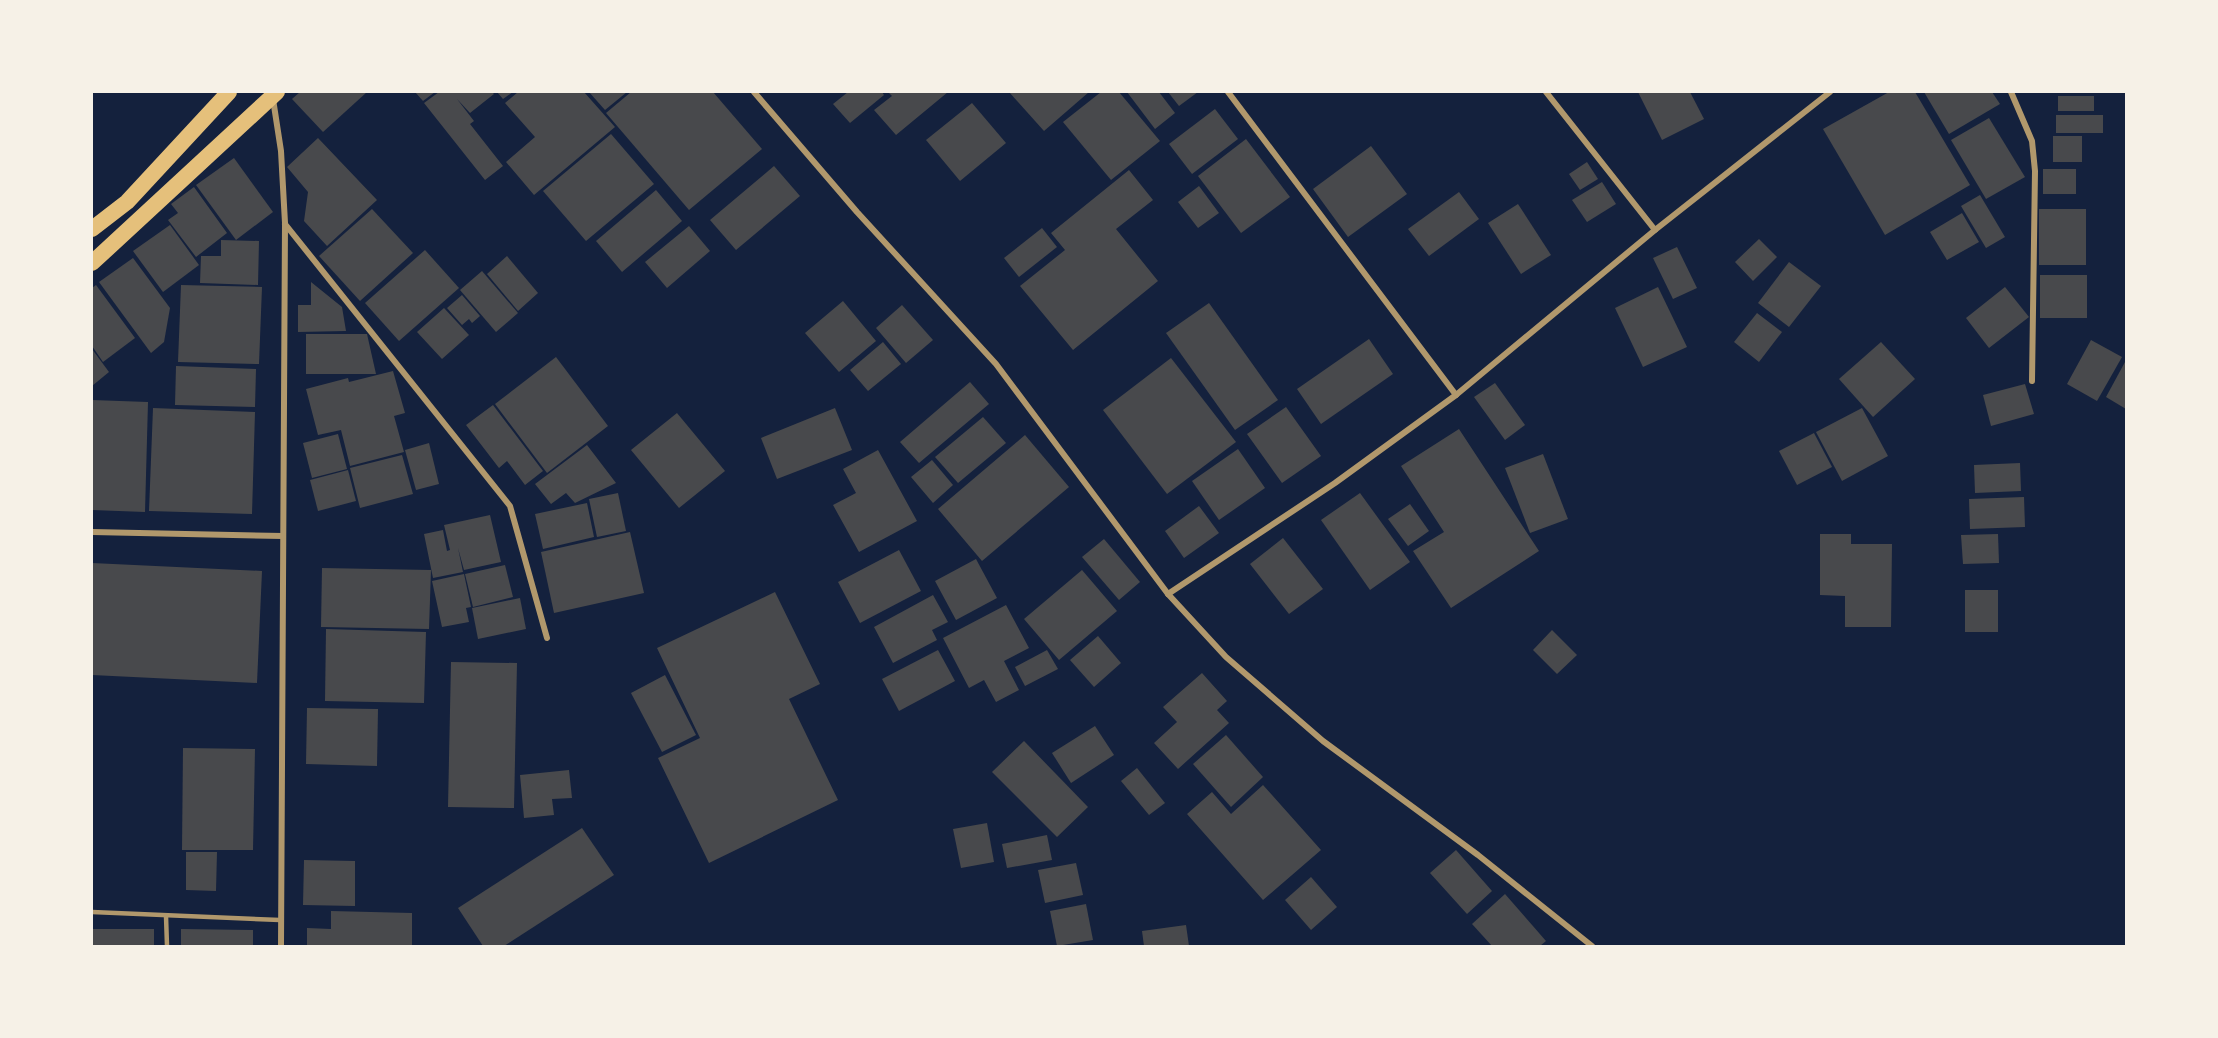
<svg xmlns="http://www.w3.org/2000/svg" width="2218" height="1038" font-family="'Open Sans',sans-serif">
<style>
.building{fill:#48494c}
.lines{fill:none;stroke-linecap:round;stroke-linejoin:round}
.service{stroke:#b1986c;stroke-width:4.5}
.minor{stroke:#b1986c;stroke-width:6}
.trunk{stroke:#e5c07b;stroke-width:16}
</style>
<rect width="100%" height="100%" fill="#14213d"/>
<g class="building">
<path d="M 300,92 L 367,92 L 323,132 L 292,99 Z"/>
<path d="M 415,92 L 435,92 L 423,101 Z"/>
<path d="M 439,92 L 492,92 L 494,94 L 470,113 L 457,99 L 474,121 L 470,124 L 503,166 L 485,180 L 424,103 Z"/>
<path d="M 497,92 L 513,92 L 503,99 Z"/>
<path d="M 518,92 L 584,92 L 615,127 L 534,195 L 506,162 L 535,137 L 505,103 Z"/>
<path d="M 589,92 L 627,92 L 605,110 Z"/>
<path d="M 631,92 L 713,92 L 762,149 L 689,210 L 606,113 Z"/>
<path d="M 848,92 L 882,92 L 884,95 L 850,123 L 833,104 Z"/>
<path d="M 888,92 L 948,92 L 896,135 L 874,110 L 892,96 Z"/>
<path d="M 1009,92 L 1089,92 L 1044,131 Z"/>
<path d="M 1101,92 L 1119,92 L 1160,141 L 1111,180 L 1063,122 Z"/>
<path d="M 1127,92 L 1159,92 L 1175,113 L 1155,129 Z"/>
<path d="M 1168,92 L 1198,92 L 1179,106 Z"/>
<path d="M 1638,92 L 1690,92 L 1704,119 L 1662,140 Z"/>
<path d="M 1889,92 L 1915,92 L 1970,185 L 1885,235 L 1823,129 Z"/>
<path d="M 1924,92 L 1992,92 L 2000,104 L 1949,134 Z"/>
<rect x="2058" y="96" width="36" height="15"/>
<path d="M 972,103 L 1006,143 L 960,181 L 926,140 Z"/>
<path d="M 1215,109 L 1238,139 L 1192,174 L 1169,144 Z"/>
<rect x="2056" y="115" width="47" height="18"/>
<path d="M 1989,118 L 2025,177 L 1986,199 L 1951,140 Z"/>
<path d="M 611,134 L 654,184 L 586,241 L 543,191 Z"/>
<rect x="2053" y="136" width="29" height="26"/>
<path d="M 318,138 L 377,200 L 327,246 L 304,221 L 308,192 L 287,167 Z"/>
<path d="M 1246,139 L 1290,197 L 1241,233 L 1198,176 Z"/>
<path d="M 1371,146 L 1407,194 L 1348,237 L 1313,189 Z"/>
<path d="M 234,158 L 273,212 L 236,240 L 196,185 Z"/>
<path d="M 1587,162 L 1598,179 L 1580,190 L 1569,174 Z"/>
<path d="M 774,166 L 800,196 L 736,250 L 710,220 Z"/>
<rect x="2043" y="169" width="33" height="25"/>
<path d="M 1129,170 L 1153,200 L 1116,229 L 1158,281 L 1073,350 L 1020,286 L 1065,250 L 1051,233 Z"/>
<path d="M 1602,182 L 1616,204 L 1587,222 L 1572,200 Z"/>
<path d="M 1199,186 L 1219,213 L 1198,228 L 1178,202 Z"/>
<path d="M 194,187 L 227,233 L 196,257 L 168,220 L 178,213 L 171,204 Z"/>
<path d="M 656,190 L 682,221 L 622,272 L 596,241 Z"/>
<path d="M 1459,192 L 1479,219 L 1429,256 L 1408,229 Z"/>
<path d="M 1980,195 L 2005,237 L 1986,248 L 1961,206 Z"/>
<path d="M 1518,204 L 1551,255 L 1521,274 L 1488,223 Z"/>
<path d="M 372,209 L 413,253 L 360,301 L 319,256 Z"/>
<rect x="2039" y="209" width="47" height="56"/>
<path d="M 1962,213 L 1979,242 L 1947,260 L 1930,232 Z"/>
<path d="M 170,225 L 199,265 L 163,292 L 133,251 Z"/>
<path d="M 689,226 L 710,251 L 667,288 L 645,262 Z"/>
<path d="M 1042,228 L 1057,247 L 1019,277 L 1004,258 Z"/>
<path d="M 1759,239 L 1777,257 L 1753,281 L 1735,262 Z"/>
<path d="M 221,240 L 259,241 L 258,285 L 200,283 L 201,256 L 221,256 Z"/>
<path d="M 1677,247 L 1697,288 L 1673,299 L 1653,258 Z"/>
<path d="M 425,250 L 459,288 L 399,341 L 365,303 Z"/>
<path d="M 507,256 L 538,293 L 518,311 L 487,274 Z"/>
<path d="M 133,258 L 170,308 L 164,342 L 151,353 L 99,282 Z"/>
<path d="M 1789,262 L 1821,286 L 1789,327 L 1758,303 Z"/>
<path d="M 482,271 L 518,313 L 496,332 L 460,290 Z"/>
<rect x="2040" y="275" width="47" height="43"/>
<path d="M 311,282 L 342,307 L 346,331 L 298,332 L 298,305 L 311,305 Z"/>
<path d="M 96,285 L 135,338 L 103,362 L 92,346 L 92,288 Z"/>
<path d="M 181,285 L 262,287 L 259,364 L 178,362 Z"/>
<path d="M 1658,287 L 1687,347 L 1643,367 L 1615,308 Z"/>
<path d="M 2005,287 L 2029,317 L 1989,348 L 1966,318 Z"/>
<path d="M 462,295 L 480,316 L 472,323 L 469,319 L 462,325 L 447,308 Z"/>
<path d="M 843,301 L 876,341 L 839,372 L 805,333 Z"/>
<path d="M 1209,303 L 1278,400 L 1235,430 L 1166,333 Z"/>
<path d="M 902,305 L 933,340 L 906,363 L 876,328 Z"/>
<path d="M 444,308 L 469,335 L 442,359 L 417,332 Z"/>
<path d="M 1757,313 L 1782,332 L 1759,362 L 1734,342 Z"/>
<path d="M 306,334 L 367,334 L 376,374 L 306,374 Z"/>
<path d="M 1369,339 L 1393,374 L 1321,424 L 1297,389 Z"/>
<path d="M 2091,340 L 2122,357 L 2097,401 L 2067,384 Z"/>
<path d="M 883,342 L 901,364 L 868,391 L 850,370 Z"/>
<path d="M 1881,342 L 1915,379 L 1873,417 L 1839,379 Z"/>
<path d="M 92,349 L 109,372 L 92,386 Z"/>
<path d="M 556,357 L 608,426 L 547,473 L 495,404 Z"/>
<path d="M 1171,358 L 1236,442 L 1167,494 L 1103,410 Z"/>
<path d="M 2125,362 L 2126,363 L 2126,409 L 2106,397 Z"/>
<path d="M 176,366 L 256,369 L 255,407 L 175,405 Z"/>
<path d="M 393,371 L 405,413 L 394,416 L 404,452 L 350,466 L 341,430 L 318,435 L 306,389 L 348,378 L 349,382 Z"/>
<path d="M 970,382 L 989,404 L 919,463 L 900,442 Z"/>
<path d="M 1495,383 L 1525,425 L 1505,440 L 1474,397 Z"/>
<path d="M 2025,384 L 2034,414 L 1991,426 L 1983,395 Z"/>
<path d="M 92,400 L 148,402 L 145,512 L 92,510 Z"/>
<path d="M 493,405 L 543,471 L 525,485 L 507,461 L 499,468 L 466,425 Z"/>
<path d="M 1286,407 L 1321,456 L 1282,483 L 1247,434 Z"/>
<path d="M 153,408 L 255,412 L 252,514 L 149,511 Z"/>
<path d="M 835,408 L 852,450 L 777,479 L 761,438 Z"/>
<path d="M 1862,408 L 1888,456 L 1842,481 L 1816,432 Z"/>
<path d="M 677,413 L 725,471 L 679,508 L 631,450 Z"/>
<path d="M 983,417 L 1006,443 L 958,483 L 935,457 Z"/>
<path d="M 1459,429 L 1539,551 L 1451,608 L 1413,551 L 1444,532 L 1401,466 Z"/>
<path d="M 1814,433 L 1832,467 L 1797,485 L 1779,451 Z"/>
<path d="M 338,434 L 347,469 L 312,478 L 303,443 Z"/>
<path d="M 1025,435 L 1069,487 L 982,561 L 938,509 Z"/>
<path d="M 429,443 L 439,484 L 416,490 L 405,450 Z"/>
<path d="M 587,445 L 616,483 L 575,503 L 566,493 L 551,504 L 535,484 Z"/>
<path d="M 1238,449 L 1265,488 L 1219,520 L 1192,481 Z"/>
<path d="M 878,450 L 917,521 L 859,552 L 833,505 L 856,493 L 843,469 Z"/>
<path d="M 1543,454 L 1568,519 L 1530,533 L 1505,468 Z"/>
<path d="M 402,455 L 413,494 L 360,508 L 350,468 Z"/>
<path d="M 932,460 L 953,485 L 933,503 L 911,477 Z"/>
<path d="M 2020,463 L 2021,491 L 1975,493 L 1974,465 Z"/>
<path d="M 348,470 L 356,501 L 318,511 L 310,480 Z"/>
<path d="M 618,493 L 626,531 L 597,537 L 589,499 Z"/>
<path d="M 1360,493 L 1410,562 L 1370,590 L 1321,520 Z"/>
<path d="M 2024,497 L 2025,527 L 1970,529 L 1969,499 Z"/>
<path d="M 587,503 L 594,537 L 543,549 L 535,514 Z"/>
<path d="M 1410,504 L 1429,531 L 1408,546 L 1388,519 Z"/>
<path d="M 1199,506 L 1219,533 L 1184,558 L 1165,531 Z"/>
<path d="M 490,515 L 501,562 L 464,570 L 458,548 L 463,572 L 433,578 L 424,534 L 443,530 L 447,551 L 450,550 L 444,525 Z"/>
<path d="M 630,532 L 644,593 L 554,613 L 541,552 Z"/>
<path d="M 1820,534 L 1851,534 L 1851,544 L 1892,544 L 1891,627 L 1845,627 L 1845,596 L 1820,595 Z"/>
<path d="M 1998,534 L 1999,563 L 1963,564 L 1961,535 Z"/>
<path d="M 1283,538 L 1323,589 L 1289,614 L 1250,564 Z"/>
<path d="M 1104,539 L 1140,582 L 1119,600 L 1082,557 Z"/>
<path d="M 899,550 L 921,591 L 860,623 L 838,582 Z"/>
<path d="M 976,559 L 997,598 L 956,620 L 935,581 Z"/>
<path d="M 92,563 L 262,571 L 257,683 L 92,675 Z"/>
<path d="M 505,565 L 513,597 L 473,607 L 465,574 Z"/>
<path d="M 322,568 L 431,570 L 429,629 L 321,627 Z"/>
<path d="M 1082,570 L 1117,611 L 1059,660 L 1024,619 Z"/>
<path d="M 464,574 L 471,607 L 466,608 L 469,622 L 442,627 L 432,581 Z"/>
<rect x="1965" y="590" width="33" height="42"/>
<path d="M 775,592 L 820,684 L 789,699 L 838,800 L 709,863 L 658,758 L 700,738 L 657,648 Z"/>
<path d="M 933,595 L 948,622 L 932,630 L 937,640 L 893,663 L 874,627 Z"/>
<path d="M 520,598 L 526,629 L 478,639 L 472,608 Z"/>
<path d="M 1006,605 L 1029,648 L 1004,661 L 1019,690 L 996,702 L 984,680 L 969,688 L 943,638 Z"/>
<path d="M 326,629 L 426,632 L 424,703 L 325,701 Z"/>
<path d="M 1552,630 L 1577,655 L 1557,674 L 1533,650 Z"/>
<path d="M 1098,636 L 1121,663 L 1094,687 L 1070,660 Z"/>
<path d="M 938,650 L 955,681 L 899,711 L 882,679 Z"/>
<path d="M 1047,650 L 1058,669 L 1025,686 L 1015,667 Z"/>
<path d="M 451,662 L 517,663 L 514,808 L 448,807 Z"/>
<path d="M 1202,673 L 1227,701 L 1217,710 L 1229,723 L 1178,769 L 1154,743 L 1177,722 L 1163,707 Z"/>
<path d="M 665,675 L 696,735 L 662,752 L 631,693 Z"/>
<path d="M 307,708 L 378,709 L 377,766 L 306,764 Z"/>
<path d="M 1095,726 L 1114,755 L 1071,783 L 1052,753 Z"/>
<path d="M 1226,735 L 1263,777 L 1231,807 L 1193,764 Z"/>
<path d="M 1024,741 L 1088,807 L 1057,837 L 992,772 Z"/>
<path d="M 183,748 L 255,749 L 253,850 L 182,850 Z"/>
<path d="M 1137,768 L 1165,803 L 1149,815 L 1121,781 Z"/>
<path d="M 569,770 L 572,798 L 552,799 L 554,815 L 524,818 L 520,775 Z"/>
<path d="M 1263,785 L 1321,850 L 1263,900 L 1187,814 L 1212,792 L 1231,814 Z"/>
<path d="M 987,823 L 994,862 L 961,868 L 953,829 Z"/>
<path d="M 582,828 L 614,875 L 504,946 L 483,946 L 458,908 Z"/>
<path d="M 1047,835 L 1052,860 L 1007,868 L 1002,844 Z"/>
<path d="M 1456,850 L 1492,891 L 1467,914 L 1430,873 Z"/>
<path d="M 186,852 L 217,852 L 216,891 L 186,890 Z"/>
<path d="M 304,860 L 355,861 L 355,906 L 303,905 Z"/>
<path d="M 1076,863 L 1083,895 L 1045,903 L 1038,870 Z"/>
<path d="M 1311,877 L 1337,907 L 1311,930 L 1285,900 Z"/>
<path d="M 1505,894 L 1546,941 L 1540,946 L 1492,946 L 1472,924 Z"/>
<path d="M 1086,904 L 1093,940 L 1057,946 L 1050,911 Z"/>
<path d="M 331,911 L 412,913 L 412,946 L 307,946 L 307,928 L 331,929 Z"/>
<path d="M 1186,925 L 1189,946 L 1144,946 L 1142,931 Z"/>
<rect x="92" y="929" width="62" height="17"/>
<path d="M 181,929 L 253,930 L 253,946 L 181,946 Z"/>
</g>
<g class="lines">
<g class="service">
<path d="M 92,912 L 280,920"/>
<path d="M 166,916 L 167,946"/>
</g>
<g class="minor">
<path d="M 754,92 L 857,212 L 996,364 L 1168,594 L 1226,657 L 1323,741 L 1478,855 L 1592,946"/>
<path d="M 1228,92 L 1456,395"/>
<path d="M 1546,92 L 1655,230"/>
<path d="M 2011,92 L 2032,141 L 2035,171 L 2032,381"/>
<path d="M 273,99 L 281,151 L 285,223 L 281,946"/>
<path d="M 285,224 L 510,506 L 547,638"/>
<path d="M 92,532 L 283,536"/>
<path d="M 1168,594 L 1335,483 L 1456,395 L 1655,230 L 1830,92"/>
</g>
<g class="trunk">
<path d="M 92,229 L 127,202 L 229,92"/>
<path d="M 92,263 L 277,92"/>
</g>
</g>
<rect width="2218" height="1038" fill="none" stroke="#f6f1e7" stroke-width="186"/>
</svg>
